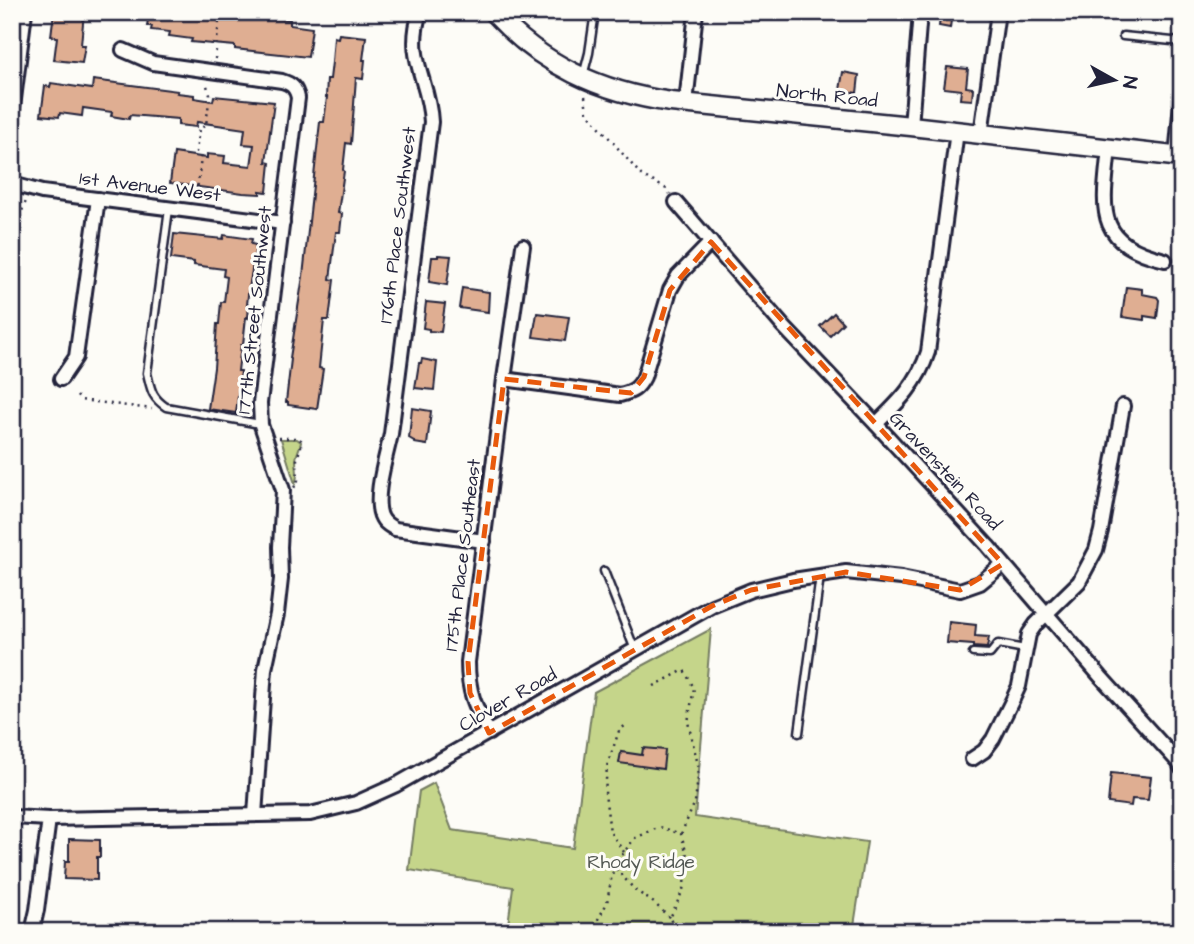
<svg xmlns="http://www.w3.org/2000/svg" width="1194" height="944" font-family="'Architects Daughter',sans-serif">
	<style>
		.green { fill: #c5d58a; stroke: #747c62; stroke-width: 2 }
		.building { fill: #dfae92; stroke: #22223b; stroke-width: 2 }
		.lines { fill: none; stroke-linecap: round; stroke-linejoin: round }
		.lane-casing { stroke: #22223b; stroke-width: 11 }
		.street-casing { stroke: #22223b; stroke-width: 18 }
		.secondary-casing { stroke: #22223b; stroke-width: 23 }
		.path { stroke: #22223b; stroke-width: 2.5; stroke-dasharray: 2 5; stroke-linecap: butt }
		.lane { stroke: #fdfcf7; stroke-width: 6 }
		.street { stroke: #fdfcf7; stroke-width: 12 }
		.secondary { stroke: #fdfcf7; stroke-width: 18 }
		.marked { fill: none; stroke: #e8590c; stroke-width: 5; stroke-dasharray: 14 9; stroke-linejoin: round }
		.labels { text-anchor: middle; dominant-baseline: central; stroke-width: 6; stroke-linejoin: round; paint-order: stroke }
		.street-label { font-size: 19px; fill: #22223b; stroke: #fdfcf7 }
		.park-label { font-size: 19px; fill: #535853; stroke: #fdfcf7 }
	</style>
	<rect width="100%" height="100%" fill="#fdfcf7"/>
	<filter id="ink" filterUnits="userSpaceOnUse"><feTurbulence type="fractalNoise" baseFrequency=".0143" numOctaves="2"/><feDisplacementMap in="SourceGraphic" scale="14" xChannelSelector="R" yChannelSelector="G"/><feConvolveMatrix kernelMatrix="1 2 1 2 8 2 1 2 1" color-interpolation-filters="sRGB"/></filter>
	<g filter="url(#ink)">
		<g class="green">
			<path d="M281 439H297L301 442C300 449 296 453 296 460 296 469 299 475 295 484Z"/>
			<polygon points="711,629 695,817 867,842 853,932 507,932 513,887 409,870 419,791 434,783 452,830 573,848 594,692"/>
		</g>
		<g class="building">
			<polygon points="54,12 84,12 81,45 85,45 82,63 54,60 57,37 51,36"/>
			<polygon points="149,12 214,12 213,15 249,20 250,17 290,20 290,25 312,28 308,57 235,49 235,46 191,42 192,39 169,36 170,32 151,30 152,26 147,26"/>
			<polygon points="941,12 952,12 950,28 939,26"/>
			<polygon points="339,34 366,37 363,60 365,60 363,79 356,78 351,144 346,143 343,170 344,171 338,213 342,214 340,232 336,232 330,279 334,280 329,320 324,320 319,368 323,369 317,409 288,405 288,402 286,402 291,359 290,358 303,276 320,122 324,122 327,97 326,97 327,79 330,79 332,62 334,37 338,38"/>
			<polygon points="947,67 968,69 966,87 973,88 972,100 960,99 961,90 944,88"/>
			<polygon points="843,72 859,75 857,93 840,90"/>
			<polygon points="93,80 178,91 177,93 194,95 194,98 213,101 214,96 274,102 266,162 270,163 267,192 260,191 260,194 243,193 170,183 174,153 207,158 207,154 225,156 224,163 251,166 254,145 243,144 245,129 197,122 196,127 178,125 178,119 130,115 129,119 111,116 112,112 83,108 82,116 60,113 59,117 41,115 45,86 50,87 51,83 92,89"/>
			<polygon points="174,234 223,239 224,235 252,239 251,244 256,245 248,295 247,305 249,305 248,318 246,317 243,345 241,345 238,371 241,371 236,413 208,409 214,368 217,324 219,324 221,302 224,302 227,277 223,276 224,269 194,265 194,262 171,259"/>
			<polygon points="438,255 451,256 447,285 429,282 432,257 438,257"/>
			<polygon points="1126,287 1142,289 1142,294 1157,297 1159,300 1157,318 1144,316 1144,320 1122,317"/>
			<polygon points="462,288 489,292 488,312 459,308"/>
			<polygon points="426,302 445,304 441,332 429,331 429,329 423,328"/>
			<polygon points="537,313 569,317 565,341 533,337"/>
			<polygon points="834,313 843,323 830,336 820,326"/>
			<polygon points="422,359 437,362 434,390 415,388 419,363 421,363"/>
			<polygon points="412,408 431,411 427,445 414,443 414,441 409,438"/>
			<polygon points="949,622 976,625 975,636 989,637 987,648 973,647 973,645 947,643"/>
			<polygon points="643,748 665,750 663,769 619,763 621,752 642,755"/>
			<polygon points="1111,773 1151,777 1148,800 1132,799 1131,806 1108,803"/>
			<polygon points="69,839 100,840 100,857 97,857 97,880 64,879 65,861 69,861"/>
		</g>
		<g class="lines">
			<g class="lane-casing">
				<g id="lane">
					<polyline points="1123,36 1182,42"/>
					<polyline points="583,76 589,53 595,12"/>
					<path d="M169 209 147 373C151 389 151 397 166 407L260 424"/>
					<polyline points="604,571 635,650"/>
					<polyline points="973,653 990,654 998,644 1025,649"/>
					<polyline points="799,733 820,576"/>
				</g>
			</g>
			<g class="street-casing">
				<g id="street">
					<path d="M420 12C405 59 429 79 431 122L391 434C387 454 372 500 382 518 385 524 390 526 395 529L484 541"/>
					<path d="M123 50 153 63 282 81C292 84 296 88 298 98L260 403 261 425 283 490 280 547 281 579 277 614 265 669 255 815"/>
					<polyline points="686,103 696,12"/>
					<polyline points="12,115 25,12"/>
					<polyline points="911,126 920,12"/>
					<polyline points="981,134 998,12"/>
					<path d="M1109 148C1103 208 1093 243 1165 260"/>
					<polyline points="1176,156 1182,92"/>
					<polyline points="12,184 42,192 283,223"/>
					<polyline points="676,202 783,326 876,424 988,546 1101,677 1179,763 1182,769"/>
					<polyline points="61,379 76,357 98,199"/>
					<path d="M504 379 620 395C632 392 638 389 644 377L670 290 678 276 711 242"/>
					<path d="M876 424C899 402 918 383 928 352L957 131"/>
					<path d="M489 733C475 706 468 693 468 662L504 379 523 246"/>
					<polyline points="972,759 984,751 993,739 1013,699 1019,686 1029,634 1036,624 1079,582 1096,550 1101,531 1123,406"/>
					<polyline points="12,817 49,819 310,814 356,803 396,785 712,606 751,590 793,580 846,572 901,578 960,590 980,583 1003,564"/>
					<polyline points="32,932 37,910 49,819"/>
				</g>
			</g>
			<g class="secondary-casing">
				<path id="secondary" d="M493 12C542 65 600 92 671 102L911 126 1182 157"/>
			</g>
			<g class="path">
				<polyline points="215,59 220,12"/>
				<polyline points="585,96 587,112 622,153 641,175 665,188 670,194"/>
				<polyline points="193,199 197,190 201,158 196,152 199,129 206,125 210,94 206,83"/>
				<polyline points="12,217 20,216 26,201"/>
				<polyline points="12,243 16,234 20,216"/>
				<polyline points="77,396 80,400 152,409"/>
				<polyline points="279,438 297,438 301,440 302,443 297,459 298,480 294,488"/>
				<polyline points="654,686 684,670 694,688 688,722 699,769 695,802 681,834"/>
				<polyline points="624,852 610,832 605,794 607,766 619,731 628,723"/>
				<polyline points="616,869 635,890 654,903 670,918"/>
				<polyline points="591,932 607,903 612,874 624,852 635,838 660,827 681,834 688,858 683,890 670,918 675,932"/>
			</g>
			<use href="#lane" class="lane"/>
			<use href="#street" class="street"/>
			<use href="#secondary" class="secondary"/>
		</g>
	</g>
	<path class="marked" d="M711 242 1003 564 960 590 846 572 751 590 712 606 489 733 470 693 468 662 504 379 631 393 644 377 670 290Z"/>
	<g class="labels">
		<g class="street-label">
			<text transform="translate(827 96) rotate(6)">North Road</text>
			<text transform="translate(150 187) rotate(7)">1st Avenue West</text>
			<text transform="translate(398 225) rotate(-83)">176th Place Southwest</text>
			<text transform="translate(255 310) rotate(-84)">177th Street Southwest</text>
			<text transform="translate(945 471) rotate(47)">Gravenstein Road</text>
			<text transform="translate(463 555) rotate(-83)">175th Place Southeast</text>
			<text transform="translate(508 700) rotate(-30)">Clover Road</text>
		</g>
		<g class="park-label">
			<text x="641" y="862">Rhody Ridge</text>
		</g>
	</g>
	<rect width="1194" height="944" fill="none" stroke="#fdfcf7" stroke-width="42"/>
	<rect x="21" y="21" width="1152" height="902" fill="none" stroke="#22223b" stroke-width="2.5" filter="url(#ink)"/>
	<g transform="translate(1114 80) rotate(98)" stroke="#fdfcf7" stroke-width="5" paint-order="stroke">
	<path d="M0-5L12 26L0 18L-12 26Z" fill="#22223b"/>
	<text y="-10" font-size="19" font-weight="bold" text-anchor="middle" fill="#22223b">N</text>
	</g>
</svg>
